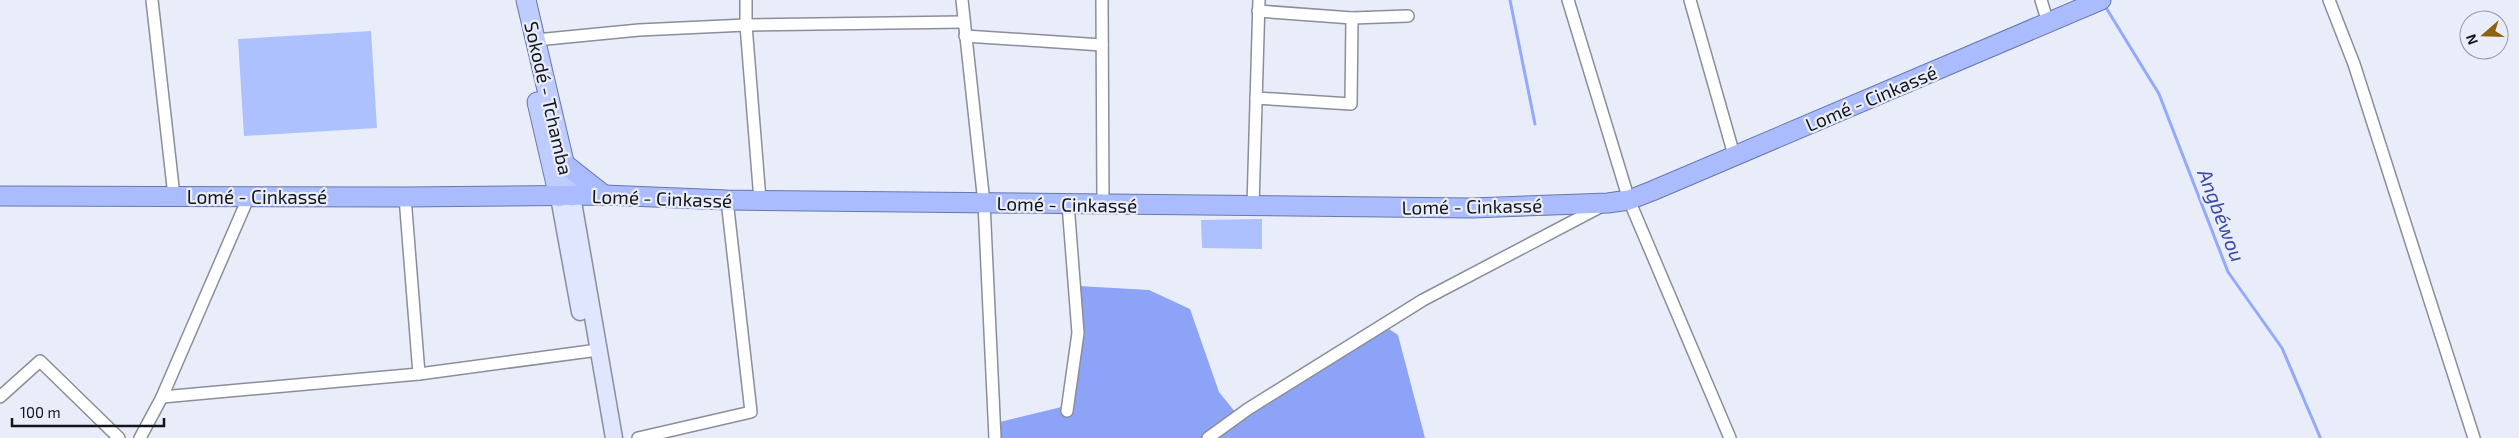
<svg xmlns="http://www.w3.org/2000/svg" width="2519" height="438" font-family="'Exo 2',sans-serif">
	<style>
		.green { fill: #adc0ff }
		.forest { fill: #8da3f8 }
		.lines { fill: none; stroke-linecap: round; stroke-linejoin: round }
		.stream { stroke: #93a9fe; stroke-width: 3 }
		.minor-casing { stroke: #8a8e99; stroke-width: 14 }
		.secondary-casing { stroke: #8a8e99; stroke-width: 19 }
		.primary-casing { stroke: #6776ae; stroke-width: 21 }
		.trunk-casing { stroke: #6776ae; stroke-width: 21 }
		.minor { stroke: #fff; stroke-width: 11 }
		.secondary { stroke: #dfe6fe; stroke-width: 16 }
		.primary { stroke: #bfcdfe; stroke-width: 19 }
		.trunk { stroke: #aabcfe; stroke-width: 19 }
		.labels { text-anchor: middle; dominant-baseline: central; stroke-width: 4.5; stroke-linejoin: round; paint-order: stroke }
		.street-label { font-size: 19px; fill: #14151a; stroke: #e9edfa }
		.water-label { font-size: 20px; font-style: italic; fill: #3949aa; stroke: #e9edfa }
	</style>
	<rect width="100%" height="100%" fill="#e9edfa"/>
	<g class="green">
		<polygon points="371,31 377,128 244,136 238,39"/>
		<polygon points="1262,219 1262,249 1202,248 1201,220"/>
	</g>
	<polygon class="forest" points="1079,286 1149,290 1190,309 1219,392 1240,418 1389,329 1398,335 1425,438 998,438 1000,422 1074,404"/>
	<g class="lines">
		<g class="stream">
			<polyline points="1510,0 1535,124"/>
			<polyline points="2105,6 2159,94 2228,272 2282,348 2320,437"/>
		</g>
		<g class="minor-casing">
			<g id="minor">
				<polyline points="152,0 174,196"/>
				<polyline points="746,0 746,25 760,200"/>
				<polyline points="962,0 984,203 995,438"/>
				<polyline points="1102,0 1103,204"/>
				<polyline points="1568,0 1629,200 1730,438"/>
				<polyline points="1690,0 1734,155"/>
				<polyline points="2041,0 2048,23"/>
				<polyline points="2329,0 2354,64 2474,438"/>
				<polyline points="1258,11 1352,18 1408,16"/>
				<polyline points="965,36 1102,45"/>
				<polyline points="536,40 639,30 746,25 963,22"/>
				<polyline points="1256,98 1351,104 1352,18"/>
				<polyline points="1253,206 1259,0"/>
				<polyline points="419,374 598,350"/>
				<polyline points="0,397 40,361 119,438"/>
				<polyline points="162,397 419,374 405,197"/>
				<polyline points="1067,411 1078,333 1068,204"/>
				<polyline points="140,438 162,397 249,196"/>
				<polyline points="638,438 751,412 727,200"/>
				<polyline points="1208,438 1248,409 1423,300 1602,206"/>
			</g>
		</g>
		<g class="secondary-casing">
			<g id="secondary">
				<polyline points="572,196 614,438"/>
				<polyline points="559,197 580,312"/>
			</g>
		</g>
		<g class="primary-casing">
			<g id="primary">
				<polyline points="526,0 572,196"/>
				<polyline points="537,102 559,197"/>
			</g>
		</g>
		<g class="trunk-casing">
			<g id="trunk">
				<polyline points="566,165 604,195"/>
				<polyline points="0,196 405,197 604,195 727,200 1472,208 1608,203 1629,200 1652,191 2101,0"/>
			</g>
		</g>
		<use href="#minor" class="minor"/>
		<use href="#secondary" class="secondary"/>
		<use href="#primary" class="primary"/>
		<use href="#trunk" class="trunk"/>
	</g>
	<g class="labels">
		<g class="street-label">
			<text transform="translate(549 98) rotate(77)">Sokodé - Tchamba</text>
			<text transform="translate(1871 98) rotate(-23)">Lomé - Cinkassé</text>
			<text x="257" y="196">Lomé - Cinkassé</text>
			<text transform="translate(662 198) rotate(2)">Lomé - Cinkassé</text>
			<text transform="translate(1067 204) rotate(1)">Lomé - Cinkassé</text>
			<text transform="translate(1472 206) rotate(-1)">Lomé - Cinkassé</text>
		</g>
		<g class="water-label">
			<text transform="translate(2222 215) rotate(69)">Angbéwou</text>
		</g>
	</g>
	<g transform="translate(2484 35) rotate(250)"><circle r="24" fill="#e9edfa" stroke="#9497a0"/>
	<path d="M0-4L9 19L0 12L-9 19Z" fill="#90610d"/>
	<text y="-8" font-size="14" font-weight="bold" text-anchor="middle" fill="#14151a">N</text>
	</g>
	<path d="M12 418v8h152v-8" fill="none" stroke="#14151a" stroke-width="2.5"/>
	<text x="20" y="418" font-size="15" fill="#14151a" stroke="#e9edfa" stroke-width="4" paint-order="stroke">100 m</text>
</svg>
